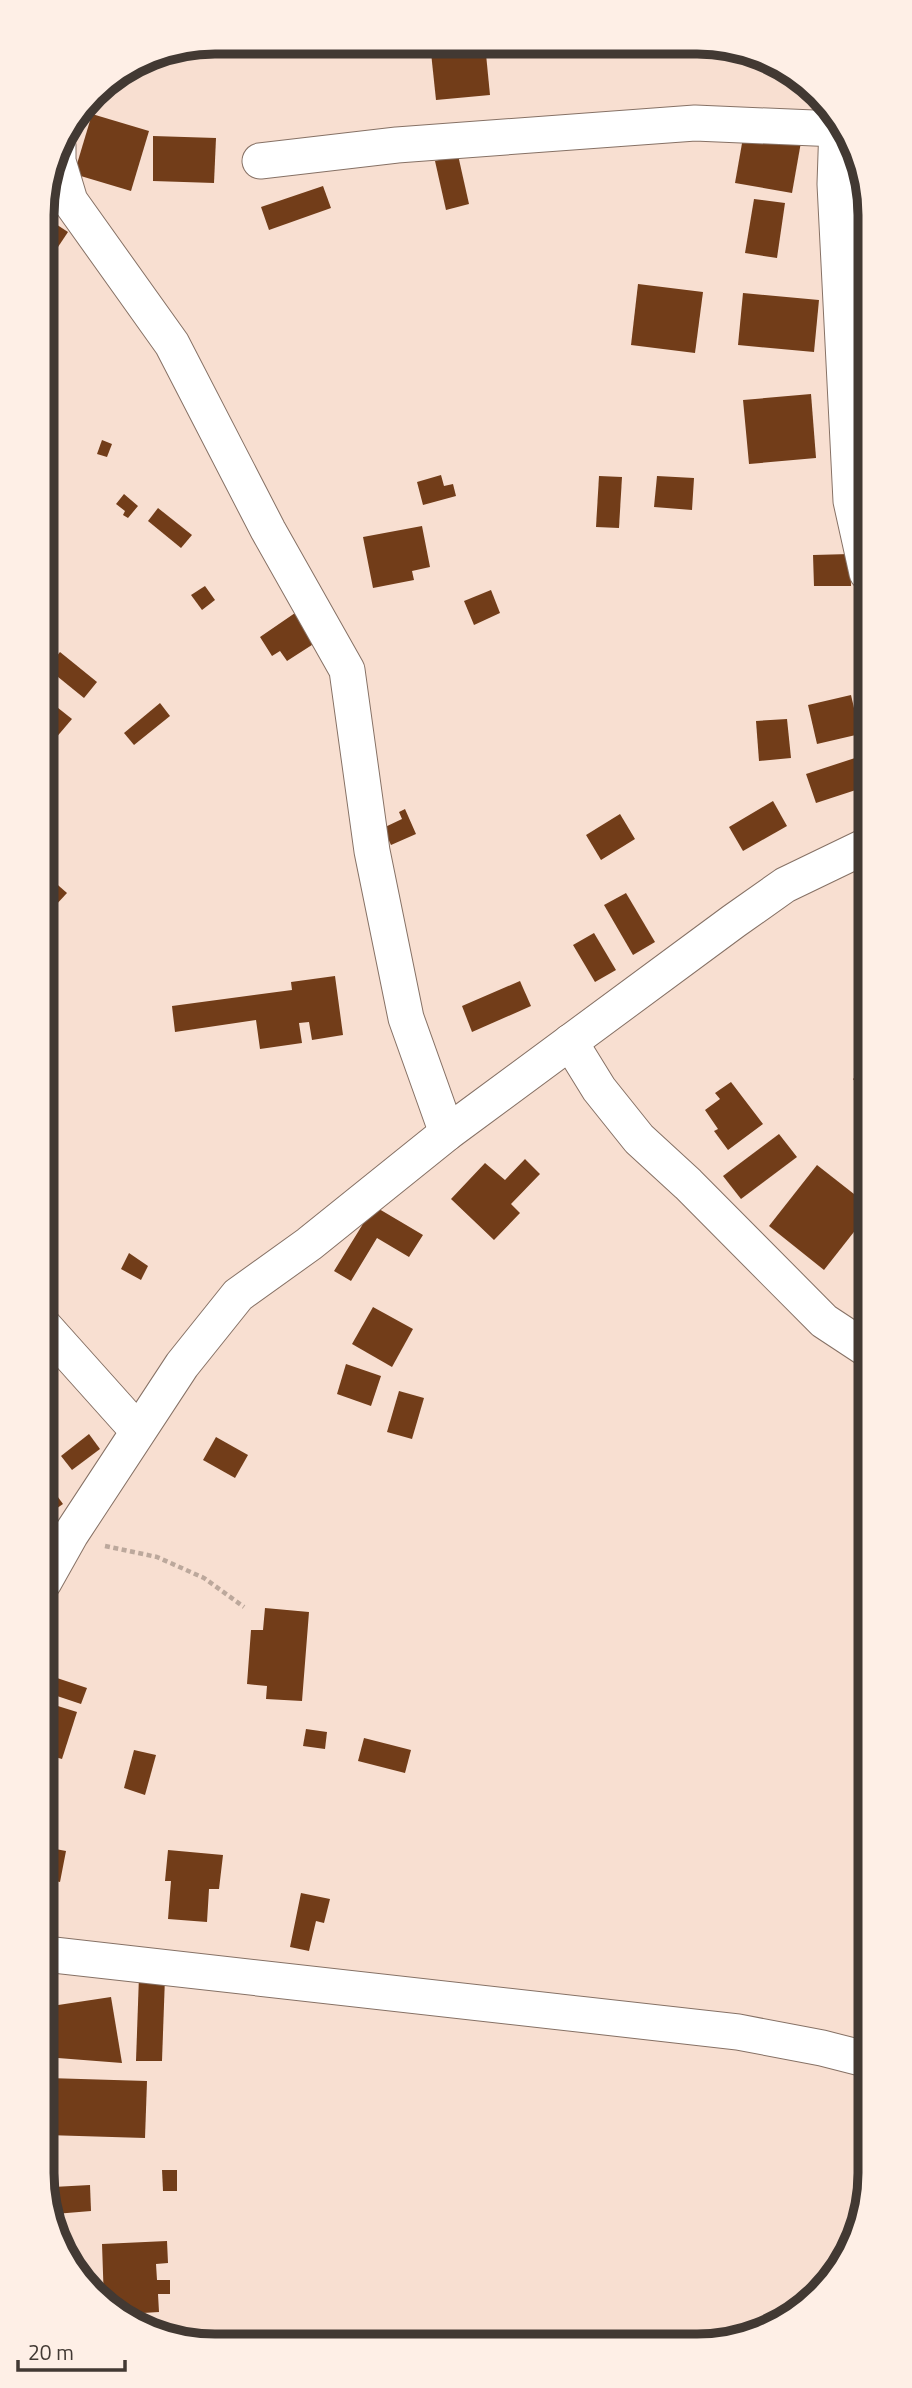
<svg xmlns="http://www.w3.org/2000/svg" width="912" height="2388" font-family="'Titillium Web',sans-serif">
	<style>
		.building { fill: #723d19 }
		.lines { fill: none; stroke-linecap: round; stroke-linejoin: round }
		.street-casing { stroke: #867165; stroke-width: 37 }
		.path { stroke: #bca89c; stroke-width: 4.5; stroke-dasharray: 5 3.5; stroke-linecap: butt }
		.street { stroke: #fff; stroke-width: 35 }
		.rim { fill: none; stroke: #423933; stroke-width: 9 }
	</style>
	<rect width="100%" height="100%" fill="#f8dfd1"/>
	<g class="building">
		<polygon points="430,43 485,44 490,95 436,100"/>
		<polygon points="92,114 149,131 131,191 74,174"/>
		<polygon points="744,132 801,142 792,193 735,183"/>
		<polygon points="153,136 216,138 214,183 153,181"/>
		<polygon points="458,155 469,204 446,210 435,161"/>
		<polygon points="858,165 867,181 867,219 855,218"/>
		<polygon points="323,186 331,208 269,230 261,207"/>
		<polygon points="754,199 785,203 777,258 745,253"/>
		<polygon points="42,215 68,232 44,268 42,266"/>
		<polygon points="638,284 703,292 695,353 631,345"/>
		<polygon points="743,293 819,300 814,352 738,345"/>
		<polygon points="811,394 816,458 749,464 743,400"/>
		<polygon points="102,440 112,444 107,457 97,454"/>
		<polygon points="441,475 444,486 453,484 456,496 423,505 417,482"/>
		<polygon points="599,476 622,477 619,528 596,527"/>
		<polygon points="657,476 694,478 692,510 654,507"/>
		<polygon points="124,494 138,506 128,518 123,515 125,511 116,504"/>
		<polygon points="158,508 192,535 181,548 148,521"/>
		<polygon points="422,526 430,567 412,571 414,580 373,588 363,537"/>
		<polygon points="850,554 851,586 814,586 813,555"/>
		<polygon points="205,586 215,600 202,610 191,595"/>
		<polygon points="491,590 500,613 474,625 464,601"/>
		<polygon points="295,613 315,643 287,661 280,651 272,656 260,637"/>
		<polygon points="60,652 97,682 84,698 47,668"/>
		<polygon points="851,695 860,734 817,744 808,705"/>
		<polygon points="43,696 72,719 43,753"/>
		<polygon points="160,703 170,716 134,745 124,733"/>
		<polygon points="787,719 791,758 759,761 756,721"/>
		<polygon points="855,758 865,787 816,803 806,774"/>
		<polygon points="773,801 787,826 743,851 729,827"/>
		<polygon points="405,809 416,834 391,845 383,828 402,819 399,812"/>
		<polygon points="620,814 635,839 601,860 586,835"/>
		<polygon points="43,872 67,893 54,907 43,897"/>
		<polygon points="626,893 655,942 633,955 604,905"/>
		<polygon points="594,933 616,970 595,982 573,945"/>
		<polygon points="335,976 343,1035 312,1040 309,1022 299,1023 302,1043 260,1049 256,1020 175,1032 172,1006 292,990 291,982"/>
		<polygon points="520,981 531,1006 472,1032 462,1006"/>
		<polygon points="868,1053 868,1091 865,1094 853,1079 862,1071 856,1064"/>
		<polygon points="731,1082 763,1124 728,1150 714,1131 718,1129 705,1110 720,1099 715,1093"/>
		<polygon points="779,1134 797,1157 741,1199 723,1176"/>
		<polygon points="525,1159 540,1174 511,1204 520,1213 494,1240 451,1199 485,1163 505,1180"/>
		<polygon points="817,1165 868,1205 868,1214 824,1270 769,1226"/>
		<polygon points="374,1206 423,1235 409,1257 377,1238 351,1281 334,1271"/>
		<polygon points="129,1253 148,1266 141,1280 121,1269"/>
		<polygon points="373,1307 413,1329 392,1367 352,1344"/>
		<polygon points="346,1364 381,1376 371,1406 337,1394"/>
		<polygon points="399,1391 424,1398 412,1439 387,1432"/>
		<polygon points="89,1434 100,1449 72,1470 61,1456"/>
		<polygon points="216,1437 248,1455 235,1478 203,1460"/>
		<polygon points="44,1478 63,1504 44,1517"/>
		<polygon points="265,1608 309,1612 302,1701 266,1699 267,1686 247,1684 251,1630 263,1630"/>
		<polygon points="51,1676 87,1688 81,1704 45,1692"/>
		<polygon points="45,1702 77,1712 62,1759 45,1754"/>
		<polygon points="306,1729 327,1732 325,1749 303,1746"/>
		<polygon points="364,1738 411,1750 405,1773 358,1761"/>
		<polygon points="134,1750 156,1755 145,1795 124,1788"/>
		<polygon points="45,1847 66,1851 60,1882 51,1880 49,1886 45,1885"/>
		<polygon points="168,1850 223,1855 219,1889 209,1889 207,1922 168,1919 171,1881 165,1881"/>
		<polygon points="301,1893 330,1899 324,1923 316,1921 309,1951 290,1947"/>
		<polygon points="139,1976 165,1977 162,2061 136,2061"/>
		<polygon points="111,1997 122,2063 45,2057 45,2007"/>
		<polygon points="48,2078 147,2081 145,2138 46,2135"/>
		<polygon points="162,2170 177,2170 177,2191 163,2191"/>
		<polygon points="90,2185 91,2211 55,2214 53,2187"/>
		<polygon points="167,2241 168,2263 156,2264 157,2280 170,2280 170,2294 158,2294 159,2312 127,2314 104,2302 102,2244"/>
	</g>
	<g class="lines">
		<g class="street-casing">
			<g id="street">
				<polyline points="837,125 835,184 851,501 867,573"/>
				<polyline points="58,145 58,161 70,201 172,344 268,530 347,670 372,851 406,1018 447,1133"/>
				<polyline points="260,161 397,145 695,123 837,129"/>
				<polyline points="570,1042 599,1089 639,1139 688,1184 824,1321 868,1350"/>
				<polyline points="44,1326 138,1431"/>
				<polyline points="44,1582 71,1534 182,1365 238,1295 309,1244 447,1133 734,921 785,885 868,845"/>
				<polyline points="45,1954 738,2032 822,2048 869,2060"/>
			</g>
		</g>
		<polyline class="path" points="105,1546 157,1557 204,1578 244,1607"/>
		<use href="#street" class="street"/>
	</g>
	<path d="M0 0H912V2388H0ZM215 54H697A161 161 0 0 1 858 215V2173A161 161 0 0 1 697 2334H215A161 161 0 0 1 54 2173V215A161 161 0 0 1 215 54Z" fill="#feefe6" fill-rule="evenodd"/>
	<path class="rim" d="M215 54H697A161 161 0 0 1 858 215V2173A161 161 0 0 1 697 2334H215A161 161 0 0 1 54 2173V215A161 161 0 0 1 215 54Z"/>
	<path d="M18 2360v10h107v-10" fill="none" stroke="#423933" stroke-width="3.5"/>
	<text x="28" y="2360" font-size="21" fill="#423933" stroke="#feefe6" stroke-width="5" paint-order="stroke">20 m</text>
</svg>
